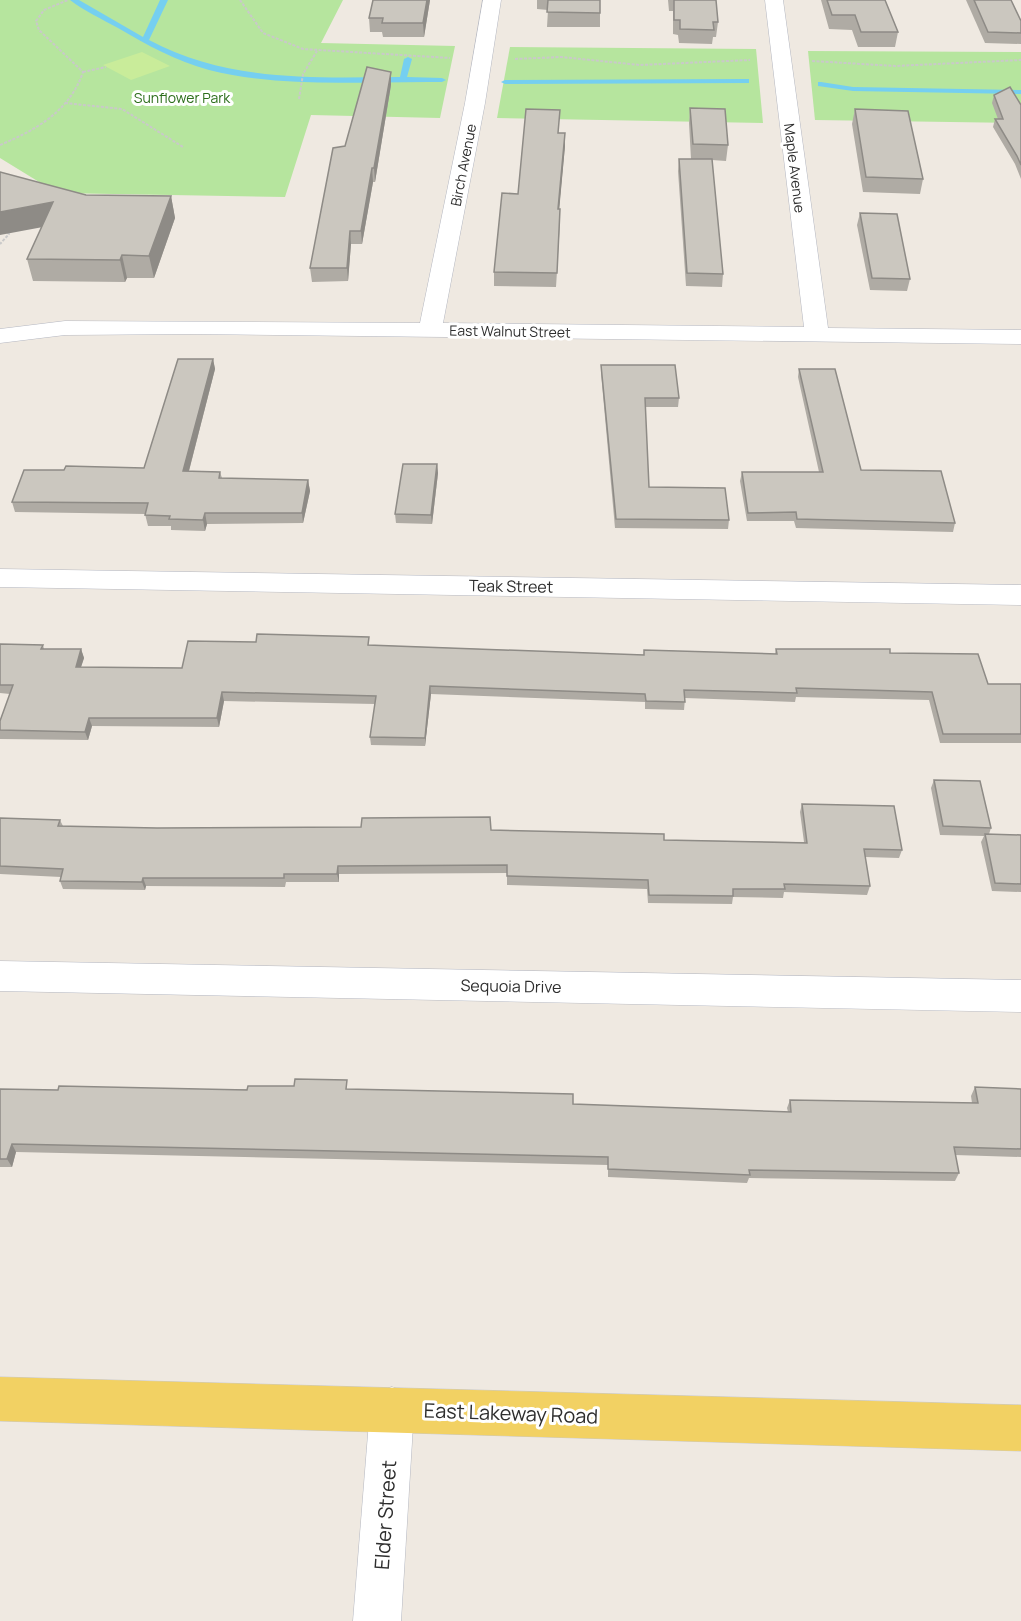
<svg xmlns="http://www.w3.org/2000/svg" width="1021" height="1621" font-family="Manrope,sans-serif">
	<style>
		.green { fill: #b6e59e }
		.pitch { fill: #c9ec9a }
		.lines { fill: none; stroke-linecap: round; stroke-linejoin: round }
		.stream { fill: #75cff0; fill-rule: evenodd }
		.minor-casing { stroke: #b4b7c1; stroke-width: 1 }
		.major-casing { stroke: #c9c9c9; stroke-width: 1 }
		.path { stroke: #c9c9c9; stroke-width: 2; stroke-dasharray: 3 1.5; stroke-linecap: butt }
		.minor { fill: #fff; fill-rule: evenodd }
		.major { fill: #f2d163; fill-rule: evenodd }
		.wall { fill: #afaba4 }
		.shaded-wall { fill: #8e8b86 }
		.building { fill: #cbc7bf; stroke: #8e8b86; stroke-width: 1.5 }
		.labels { text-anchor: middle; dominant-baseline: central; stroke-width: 6; stroke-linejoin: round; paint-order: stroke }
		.far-park-label { font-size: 14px; fill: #2c6e1b; stroke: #fff }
		.far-street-label { font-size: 14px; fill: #2e2e2e; stroke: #fff }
		.street-label { font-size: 16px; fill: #2e2e2e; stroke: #fff }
		.near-street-label { font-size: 20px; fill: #2e2e2e; stroke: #fff }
	</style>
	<rect width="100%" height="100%" fill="#efe9e1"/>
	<g class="green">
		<polygon points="0,0 343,0 321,43 455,46 440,118 311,115 285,197 57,193 0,158"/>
		<polygon points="510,47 756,49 763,123 497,118"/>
		<polygon points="808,51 1021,52 1021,123 815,120"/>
	</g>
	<polygon class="pitch" points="142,52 170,66 131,80 103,65"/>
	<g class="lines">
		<g class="stream">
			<path d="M70 0H79L143 37 160 0H168L149 40C228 82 313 78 400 77L404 59 408 57 412 59 407 77 442 78 446 80 442 82C365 81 284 89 209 70 176 61 147 45 118 28 102 19 84 11 70 0Z"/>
			<polygon points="746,79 749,79 749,83 505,84 501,82 505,80"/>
			<polygon points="821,82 853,87 1021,90 1021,94 853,91 818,86 818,82"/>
		</g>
		<g class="minor-casing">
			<g id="minor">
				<polygon points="483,0 501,0 485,103 443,323 804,327 765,0 783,0 828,328 1021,330 1021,344 194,334 65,335 0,343 0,329 65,321 420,323 465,103"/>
				<polygon points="0,569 1021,585 1021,605 0,587"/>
				<polygon points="0,961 1021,980 1021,1012 0,991"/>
				<polygon points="392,1387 408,1393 414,1409 401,1621 353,1621 370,1409 376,1393"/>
			</g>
		</g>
		<g class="major-casing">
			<polygon id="major" points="0,1377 1021,1405 1021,1451 0,1421"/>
		</g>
		<g class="path">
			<polyline points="240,0 263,33 303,49 450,58"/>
			<polyline points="515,59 561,57 640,65 750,60"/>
			<polyline points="812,61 895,66 1021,60"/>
			<polyline points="83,72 106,67"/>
			<polyline points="299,99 303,74 317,51"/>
			<polyline points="65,103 122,109 183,147"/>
			<path d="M0 145C36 130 70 111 83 72L39 30 36 21 44 10 68 0"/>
			<polyline points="0,227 9,234 0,244"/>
		</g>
		<use href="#minor" class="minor"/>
		<use href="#major" class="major"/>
	</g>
	<g class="wall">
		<polygon points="373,0 430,0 424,37 383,37 382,32 370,32 369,18"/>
		<polygon points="537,0 600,0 600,27 547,27 548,10 537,9"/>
		<polygon points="668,0 716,0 718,22 716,37 713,37 712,44 679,43 678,35 673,34 673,11 669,11"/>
		<polygon points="821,0 885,0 898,32 895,47 858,47 852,30 829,29"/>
		<polygon points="966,0 1011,0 1021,21 1021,44 985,43"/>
		<polygon points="391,85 375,182 373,182 362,244 351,244 348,281 312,282 310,268 345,146"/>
		<polygon points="994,95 1021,105 1021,179 1015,164 993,127 995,119 998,119 992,103"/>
		<polygon points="690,108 728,145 726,161 712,160 723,274 722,287 686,286 678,171 679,159 691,159 689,123"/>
		<polygon points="855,109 923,179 920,194 863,192 852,124"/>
		<polygon points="559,133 565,146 559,209 560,223 556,287 494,286 494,272 518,194"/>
		<polygon points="86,195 171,196 175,218 154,278 127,278 125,282 33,281 27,259 42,228"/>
		<polygon points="860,213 910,279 907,291 870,290 857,225"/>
		<polygon points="213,359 215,369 189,471 220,472 222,478 308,480 310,491 303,523 207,524 205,531 171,530 171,526 148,526 145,514 15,512 12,502 64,470 144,468"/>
		<polygon points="601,365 679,398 678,407 645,407 649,487 729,520 728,529 615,528 601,373"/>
		<polygon points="799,369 861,470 955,523 953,532 796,528 794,521 747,521 740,481 742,472 819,472 798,377"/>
		<polygon points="437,464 438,473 432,524 396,523 395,514"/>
		<polygon points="0,644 43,645 44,649 81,649 84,658 81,667 182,668 370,645 644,655 644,650 775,654 776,649 890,653 988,684 1021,684 1021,743 940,743 929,700 796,697 795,702 685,698 684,710 645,709 645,702 431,694 425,746 371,745 370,737 375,704 224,701 219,727 92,726 88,740 0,739 0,721 10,694 0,693"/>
		<polygon points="934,780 991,828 989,834 1021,835 1021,892 992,891 981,842 984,836 940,835 931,788"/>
		<polygon points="802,804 902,850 899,858 865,857 870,886 867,895 784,892 783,898 733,897 732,904 648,903 647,889 507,885 507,873 339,874 339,882 286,882 285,887 146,886 145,890 63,889 60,881 61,877 0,874 0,818 60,820 63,826 157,828 491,830 664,840 804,842 800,812"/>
		<polygon points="975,1087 1021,1089 1021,1157 955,1155 959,1173 955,1181 749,1178 747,1183 608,1177 608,1165 16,1152 12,1167 0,1167 0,1089 58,1090 348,1089 573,1104 788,1112 787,1108 790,1100 972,1103 971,1096"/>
	</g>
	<g class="shaded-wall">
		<polygon points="427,0 430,0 424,37 423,23"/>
		<polygon points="391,72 391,85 375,182 374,168"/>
		<polygon points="565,133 565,146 558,223 558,209"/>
		<polygon points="372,168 373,182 362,244 361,231"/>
		<polygon points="171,196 175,218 154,278 149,256"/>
		<polygon points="53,202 59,224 0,235 0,212"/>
		<polygon points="350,231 351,244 348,281 347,268"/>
		<polygon points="122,255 127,278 125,282 120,260"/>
		<polygon points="213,359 215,369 186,482 183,471"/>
		<polygon points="437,464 438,473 432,524 431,515"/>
		<polygon points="308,480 310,491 303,523 302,513"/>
		<polygon points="205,513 207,524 205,531 203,520"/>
		<polygon points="81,649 84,658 78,676 76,667"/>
		<polygon points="430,686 431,694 425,746 425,738"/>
		<polygon points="222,692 224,701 219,727 217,718"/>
		<polygon points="89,718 92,726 88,740 85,732"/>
		<polygon points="338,866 339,874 339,882 337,874"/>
		<polygon points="143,878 146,886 145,890 142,882"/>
		<polygon points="12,1144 16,1152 12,1167 7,1159"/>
	</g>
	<g class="building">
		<polygon points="373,0 427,0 423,23 382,23 383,18 369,18"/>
		<polygon points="548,0 600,0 600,13 547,12"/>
		<polygon points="674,0 716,0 718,22 713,22 714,30 680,29 680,20 674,20"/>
		<polygon points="827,0 885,0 898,32 861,32 855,15 832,15"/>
		<polygon points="974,0 1011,0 1021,21 1021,33 988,32"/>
		<polygon points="367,67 391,72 374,168 372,168 361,231 350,231 347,268 310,268 333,148 345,146"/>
		<polygon points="1010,87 1021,105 1021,165 1017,156 995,119 1003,119 994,95"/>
		<polygon points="690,108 725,109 728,145 693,144"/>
		<polygon points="526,109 560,110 558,133 565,133 558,209 560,209 557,273 494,272 502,193 518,194"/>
		<polygon points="855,109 908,111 923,179 866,177"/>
		<polygon points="679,159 712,159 723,274 687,273"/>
		<polygon points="0,172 86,195 171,196 149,256 122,255 120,260 27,259 53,202 0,212"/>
		<polygon points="860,213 897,214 910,279 872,278"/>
		<polygon points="178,359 213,359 183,471 220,472 219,478 308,480 302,513 205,513 203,520 169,519 170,516 145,515 148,503 12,502 24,470 64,470 66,466 144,468"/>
		<polygon points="601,365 675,365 679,398 645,398 649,487 725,488 729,520 616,519"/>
		<polygon points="799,369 835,369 861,470 941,471 955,523 797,519 796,512 748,513 742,472 823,472"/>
		<polygon points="403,464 437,464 431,515 395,514"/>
		<polygon points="257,634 369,637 368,645 644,655 644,650 777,654 776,649 890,649 890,653 978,654 988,684 1021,684 1021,734 943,734 932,692 796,688 797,693 684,690 685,702 646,701 645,694 430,686 425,738 370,737 376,696 222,692 217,718 89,718 85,732 0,730 0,721 13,685 0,685 0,644 43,645 41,649 81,649 76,667 182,668 188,641 256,642"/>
		<polygon points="934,780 980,781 991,828 943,826"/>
		<polygon points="802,804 894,806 902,850 864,849 870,886 784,884 785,889 733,889 733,896 649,895 648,880 507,876 507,865 338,866 337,874 284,874 284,878 143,878 142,882 60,881 63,869 0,866 0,818 60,820 58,826 157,828 361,827 362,818 490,817 491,830 664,834 664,840 807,843"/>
		<polygon points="985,834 1021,835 1021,884 995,883"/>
		<polygon points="295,1079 347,1080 346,1089 573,1094 573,1104 791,1112 790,1100 978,1103 975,1087 1021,1089 1021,1149 954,1147 959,1173 749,1170 750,1175 608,1169 608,1157 12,1144 7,1159 0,1159 0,1089 58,1090 59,1086 247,1090 248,1086 294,1086"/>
	</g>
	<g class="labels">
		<g class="far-park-label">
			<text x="182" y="97">Sunflower Park</text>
		</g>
		<g class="far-street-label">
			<text transform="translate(463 165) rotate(-79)">Birch Avenue</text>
			<text transform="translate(795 168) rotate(83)">Maple Avenue</text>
			<text transform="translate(510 331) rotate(1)">East Walnut Street</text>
		</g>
		<g class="street-label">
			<text transform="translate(511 586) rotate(1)">Teak Street</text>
			<text transform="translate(511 986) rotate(1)">Sequoia Drive</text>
		</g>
		<g class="near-street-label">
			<text transform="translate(511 1413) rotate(2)">East Lakeway Road</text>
			<text transform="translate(385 1515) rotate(-86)">Elder Street</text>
		</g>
	</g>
</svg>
